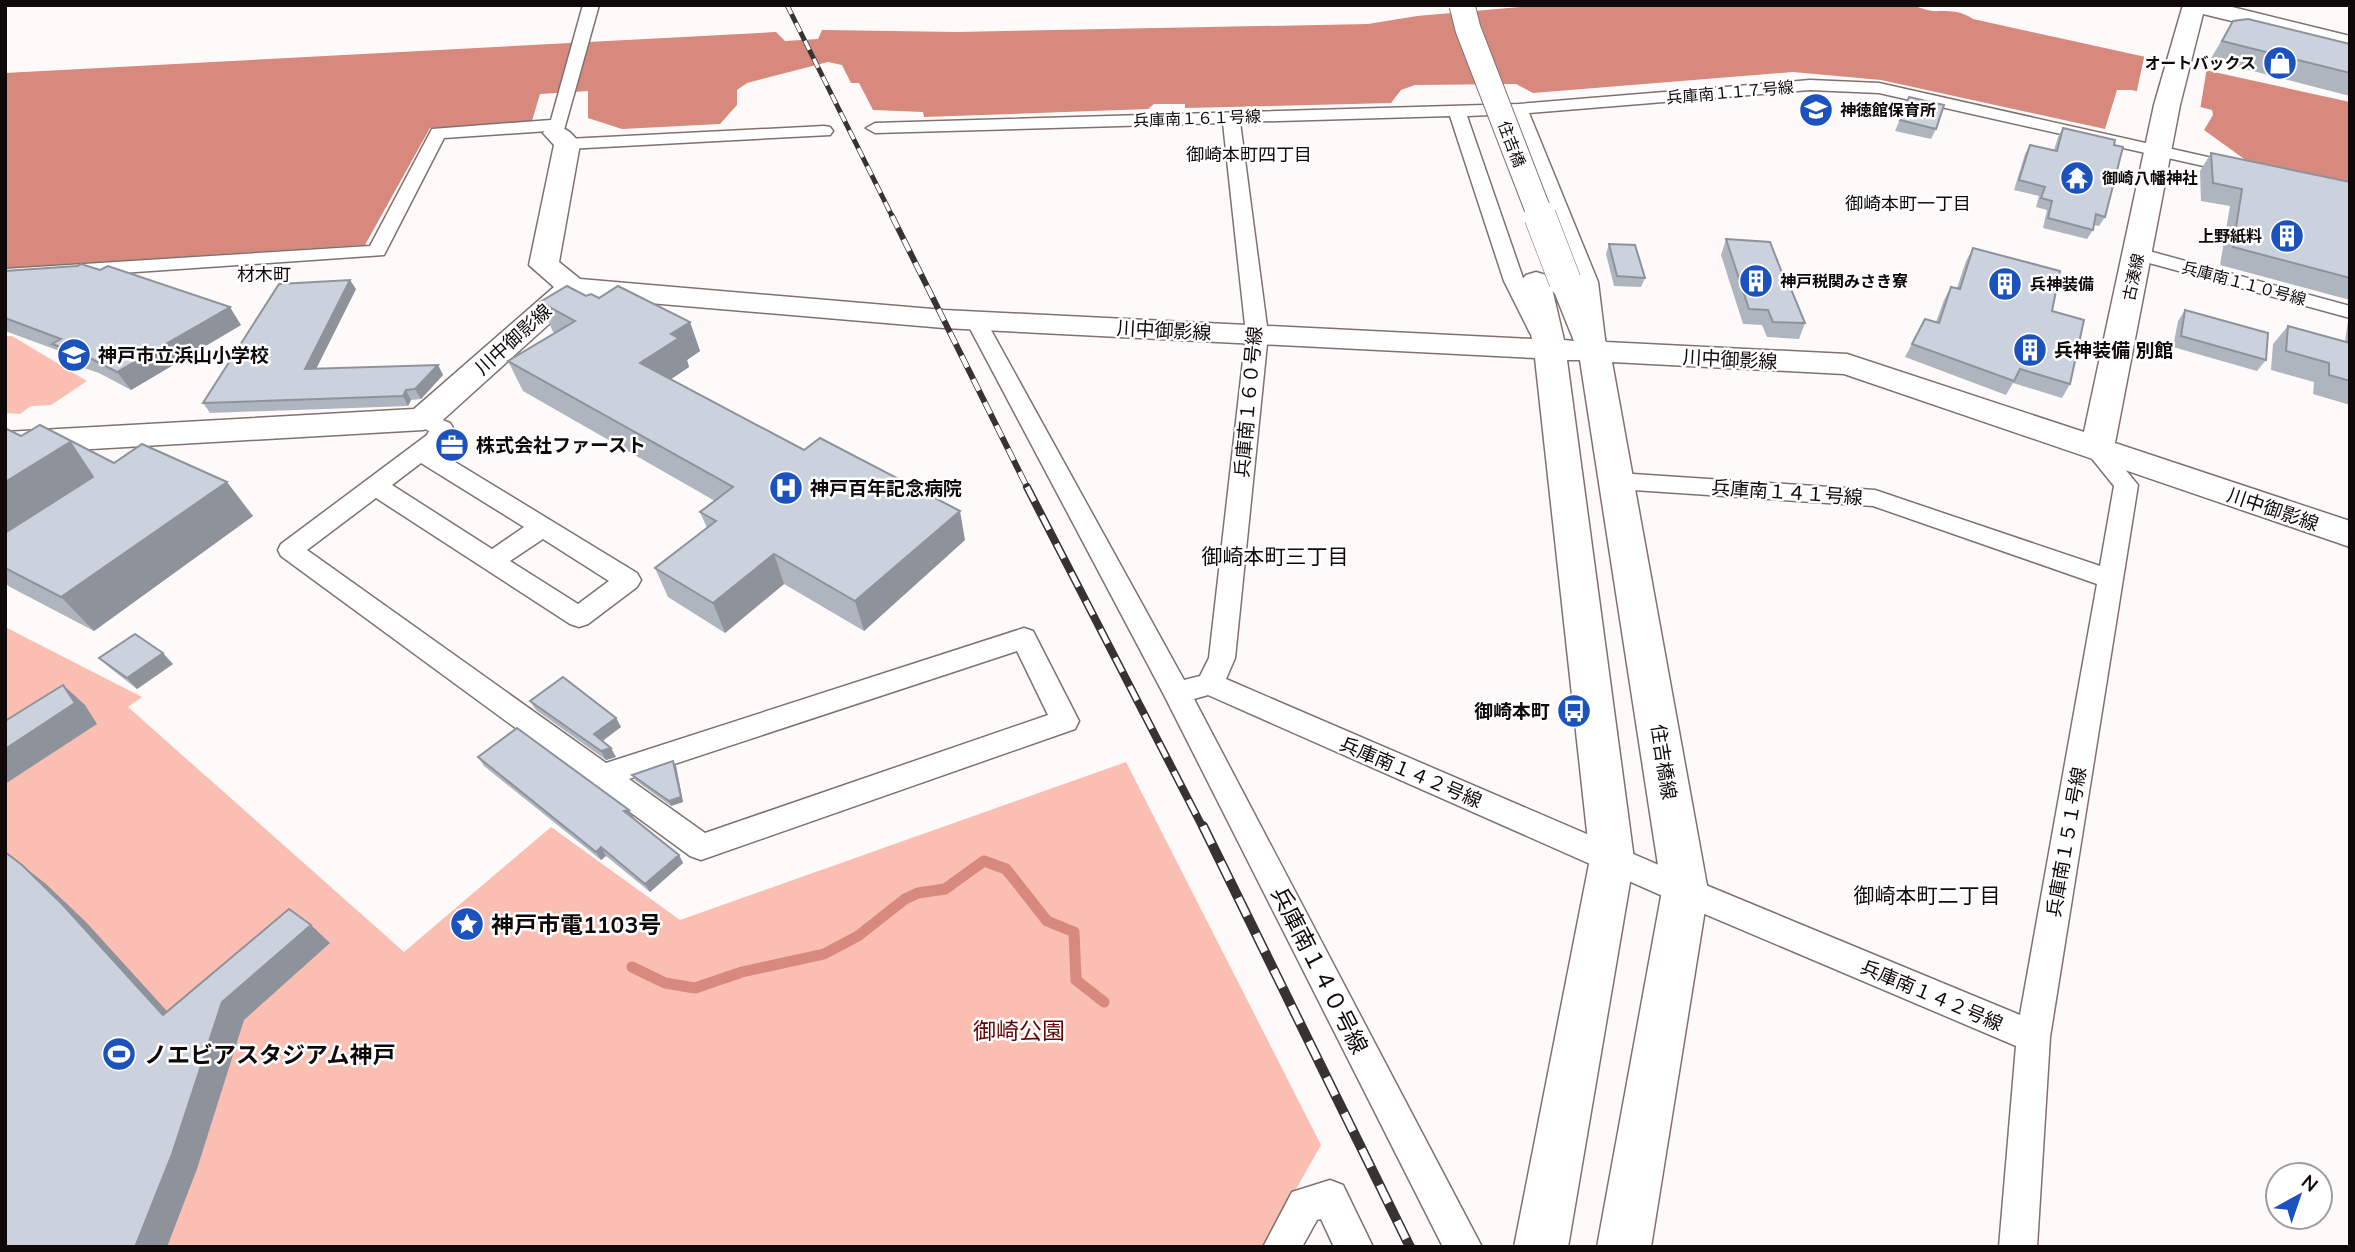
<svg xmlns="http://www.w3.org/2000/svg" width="2355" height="1252" font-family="Mulish,'Noto Sans JP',sans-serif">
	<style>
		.green { fill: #fabeb3 }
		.water { fill: #d6897c }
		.pier { fill: #fdfaf9 }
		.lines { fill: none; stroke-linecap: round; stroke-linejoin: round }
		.stream { stroke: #d6897c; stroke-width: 11 }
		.street-casing { stroke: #80716e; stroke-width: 3 }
		.secondary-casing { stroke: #80716e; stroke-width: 3 }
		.street { fill: #fff; fill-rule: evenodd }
		.secondary { fill: #fff; fill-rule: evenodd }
		.rail-far3-casing { stroke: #383332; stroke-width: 5 }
		.rail-far2-casing { stroke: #383332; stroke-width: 6 }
		.rail-far1-casing { stroke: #383332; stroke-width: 8 }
		.rail-casing { stroke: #383332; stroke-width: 10 }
		.rail-far3 { stroke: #fff; stroke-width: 3.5; stroke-dasharray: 10; stroke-linecap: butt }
		.rail-far2 { stroke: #fff; stroke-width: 4.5; stroke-dasharray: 13; stroke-linecap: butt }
		.rail-far1 { stroke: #fff; stroke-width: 5; stroke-dasharray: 16; stroke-linecap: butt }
		.rail { stroke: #fff; stroke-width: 7; stroke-dasharray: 20; stroke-linecap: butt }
		.secondary-bridge-far1-casing { stroke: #80716e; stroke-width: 27; stroke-linecap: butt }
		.secondary-bridge-casing { stroke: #80716e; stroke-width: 33; stroke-linecap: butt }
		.secondary-bridge-far1 { stroke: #fff; stroke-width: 25 }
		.secondary-bridge { stroke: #fff; stroke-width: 32 }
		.wall { fill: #afb5bf }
		.shaded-wall { fill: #8e939b }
		.building { fill: #cbd2de; stroke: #8e939b; stroke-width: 2 }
		.labels { text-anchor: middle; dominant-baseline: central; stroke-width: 5; stroke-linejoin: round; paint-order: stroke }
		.far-poi-label { font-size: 16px; font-weight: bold; fill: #0f0a09; stroke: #fff; text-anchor: start }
		.far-street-label { font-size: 16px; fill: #0f0a09; stroke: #fff }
		.far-neighbourhood-label { font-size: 18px; fill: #0f0a09; stroke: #fff }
		.street-label { font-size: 19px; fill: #0f0a09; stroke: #fff }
		.poi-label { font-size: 19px; font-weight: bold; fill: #0f0a09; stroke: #fff; text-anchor: start }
		.neighbourhood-label { font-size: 21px; fill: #0f0a09; stroke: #fff }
		.near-poi-label { font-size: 23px; font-weight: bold; fill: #0f0a09; stroke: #fff; text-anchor: start }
		.near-street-label { font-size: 23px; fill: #0f0a09; stroke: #fff }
		.near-park-label { font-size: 23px; fill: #650502; stroke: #fff }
	</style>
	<rect width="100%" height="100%" fill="#fdfaf9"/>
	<g class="green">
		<polygon points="5,336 12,336 87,381 51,405 31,406 20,414 5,413"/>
		<polygon points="5,627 142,697 128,707 404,952 551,827 680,920 1126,762 1321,1145 1263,1247 5,1247"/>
	</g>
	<path class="water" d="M1543 5H1910C1919 7 1930 12 1939 11 1953 11 1961 11 1973 19L2350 102V183L2247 161 2204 130 2213 115 2212 110 2132 90H2117L2105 129 1881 80 1793 72 1533 93 1516 84 1415 85 1401 90 1391 103 1185 108V104H1154L1148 109 924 117 923 112 873 110 859 83H851L842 65 828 62 747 83 737 90V105L720 124 622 129 588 118V91L540 94 532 121 430 128 365 245 5 268V73L776 32 785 41 818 39 822 30 957 32 1368 24 1417 16Z"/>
	<polygon class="pier" points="2145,53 2207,67 2200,110 2136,95"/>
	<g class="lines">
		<polyline class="stream" points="632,967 665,983 695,988 742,972 824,954 858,936 905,899 918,893 945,889 984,861 1006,869 1047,921 1074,932 1076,980 1104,1002"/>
		<g class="street-casing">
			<g id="street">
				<polygon points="583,5 599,5 562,137 550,137 548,131 444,138 384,255 5,281 5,269 370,246 432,129 551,120"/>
				<polygon points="1810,80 1879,83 2239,164 2248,169 2239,174 1879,93 1810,90 1529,113 1598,282 1605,339 1601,344 1587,344 1583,339 1578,282 1513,114 1467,116 1524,281 1552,333 1548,338 1534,338 1530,333 1504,281 1450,116 1240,122 1268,334 1235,658 1226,679 1696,881 2020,1015 2097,584 1873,506 1618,489 1610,487 1606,481 1610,475 1618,473 1875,490 2100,566 2114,486 2085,450 2089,445 2097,442 2105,445 2138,485 2050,1037 2037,1247 1999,1247 2016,1046 1674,901 1208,695 1194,699 1482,1247 1443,1247 1164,695 966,321 969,317 983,317 986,321 1184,680 1200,676 1209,658 1246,334 1223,123 875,133 866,128 875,123 1519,104"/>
				<polygon points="824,126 830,127 833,131 830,135 567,149 558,144 567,139"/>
				<polygon points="2138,248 2350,306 2350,318 2131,258 2128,254 2131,250"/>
				<path d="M423 412 450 423 453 428 444 445 437 451 637 573 641 580 637 587 588 624 579 627 570 624 376 498 307 550 606 763 1024 628 1033 631 1079 721 1075 729 701 860 690 856 281 556 278 550 281 544 427 435 429 431 415 424 412 419 415 414ZM421 463 524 527 492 549 392 485ZM543 539 609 581 578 604 510 561ZM1017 651 1048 715 705 833 629 779Z"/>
				<polygon points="1330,1180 1343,1185 1373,1247 1334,1247 1321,1219 1317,1220 1302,1247 1263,1247 1292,1192"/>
			</g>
		</g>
		<g class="secondary-casing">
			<path id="secondary" d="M2183 5H2224L2350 36V50L2203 14 2180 105 2115 443 2350 521V547L1844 374 1612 362 1708 891 1651 1247H1597L1662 891 1580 360H1567L1634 859 1568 1247H1514L1590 859 1535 358 944 328 579 297 435 427 423 430 5 454V432L414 409 554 287 529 265 554 145 543 133 547 128C563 124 571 131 580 144L559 262 580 279 944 310 1532 339 1521 281 1526 275 1536 272 1546 275 1550 281 1555 275 1565 272 1575 275 1580 281 1606 342 1847 354 2084 432 2154 105ZM1551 284 1574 341 1564 340Z"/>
		</g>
		<use href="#street" class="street"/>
		<use href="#secondary" class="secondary"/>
		<g class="rail-far3-casing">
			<polyline id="rail-far3" points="787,5 893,218"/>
		</g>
		<g class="rail-far2-casing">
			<polyline id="rail-far2" points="892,216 1028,489"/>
		</g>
		<g class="rail-far1-casing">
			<polyline id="rail-far1" points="1027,487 1203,828"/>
		</g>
		<g class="rail-casing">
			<polyline id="rail" points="1203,826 1410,1247"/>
		</g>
		<use href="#rail-far3" class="rail-far3"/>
		<use href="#rail-far2" class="rail-far2"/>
		<use href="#rail-far1" class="rail-far1"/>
		<use href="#rail" class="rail"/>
		<g class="secondary-bridge-far1-casing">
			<polyline id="secondary-bridge-far1" points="1462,5 1468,29 1541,218"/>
		</g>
		<g class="secondary-bridge-casing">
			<polyline id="secondary-bridge" points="1540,216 1565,281"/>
		</g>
		<use href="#secondary-bridge-far1" class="secondary-bridge-far1"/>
		<use href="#secondary-bridge" class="secondary-bridge"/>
	</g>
	<g class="wall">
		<polygon points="2233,21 2350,44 2350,96 2210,60"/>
		<polygon points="1909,97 1936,129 1931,139 1895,131"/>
		<polygon points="2063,128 2105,217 2099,226 2094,225 2093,230 2087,239 2043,228 2047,210 2036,207 2039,196 2014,190 2025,154 2030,145 2054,150 2058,137"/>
		<polygon points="2211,153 2350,182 2350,300 2220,265 2230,206 2201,201 2200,171"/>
		<polygon points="1726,239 1788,288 1805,323 1799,339 1767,337 1762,325 1743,324 1721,255"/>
		<polygon points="1609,244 1645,278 1641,287 1614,286 1606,254"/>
		<polygon points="1973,248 2052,311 2070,384 2062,398 2013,383 2006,395 1905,357 1925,319 1936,322 1944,300 1951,287 1957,288 1966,261"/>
		<polygon points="100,270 241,325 131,390 99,373 66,362 57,350 5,331 5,271"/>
		<polygon points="356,289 316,369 438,365 443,375 421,399 411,400 408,406 210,413 203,403"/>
		<polygon points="586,296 599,298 690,322 700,351 687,360 689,367 671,379 965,540 864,631 784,584 725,633 668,597 655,568 707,528 700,512 715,501 523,391 508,361 555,333 553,332 540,302"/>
		<polygon points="2185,310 2266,360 2257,371 2173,347 2178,321"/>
		<polygon points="2350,318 2350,405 2313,394 2314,382 2271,370 2273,344 2288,326 2345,342 2348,320"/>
		<polygon points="5,428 21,436 114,463 253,516 94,631 10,587 5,583"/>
		<polygon points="99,658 173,664 137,689 110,668"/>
		<polygon points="530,701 616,718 621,727 603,741 616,757 606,760 536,710"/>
		<polygon points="478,757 634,818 679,855 683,863 650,892 606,856 601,860 484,766"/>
		<polygon points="673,761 676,766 683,802 671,806 635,780 632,775"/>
	</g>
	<g class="shaded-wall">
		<polygon points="350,280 356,289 311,379 305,369"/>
		<polygon points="230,307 241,325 131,390 117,372"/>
		<polygon points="690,322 700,351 687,360 689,367 652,392 640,363 671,334"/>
		<polygon points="438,365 443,375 421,399 415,389"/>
		<polygon points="406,390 411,400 408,406 403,396"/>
		<polygon points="70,442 100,477 5,537 5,482"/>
		<polygon points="227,482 253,516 94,631 61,597"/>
		<polygon points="960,511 965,540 864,631 855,601"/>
		<polygon points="774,554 784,584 725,633 713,603"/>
		<polygon points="163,653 173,664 137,689 127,678"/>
		<polygon points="63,685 85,705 97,724 5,784 5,749"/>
		<polygon points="616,718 621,727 599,743 594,734"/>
		<polygon points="611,748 616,757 606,760 601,751"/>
		<polygon points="673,761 676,766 683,802 671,806 669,801"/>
		<polygon points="629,810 634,818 629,819 624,811"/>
		<polygon points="601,847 606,856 601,860 596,852"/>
		<polygon points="5,852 46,884 86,922 186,1032 163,1015"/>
		<polygon points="679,855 683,863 650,892 645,884"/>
		<polygon points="311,925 330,943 244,1020 197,1169 167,1247 135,1247 222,1002"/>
	</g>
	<g class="building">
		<polygon points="2248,19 2350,44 2350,73 2222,41 2233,21"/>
		<polygon points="1909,97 1944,105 1936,129 1900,120"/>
		<polygon points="2063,128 2115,140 2114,145 2123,147 2105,217 2096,214 2093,230 2048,218 2052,201 2041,198 2045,187 2019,180 2030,145 2057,151"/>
		<polygon points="2211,153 2350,182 2350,278 2233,247 2242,189 2213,183"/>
		<polygon points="1726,239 1770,242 1788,288 1791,289 1805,323 1773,322 1768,310 1749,309"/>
		<polygon points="1609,244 1635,245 1645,278 1617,276"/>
		<polygon points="1973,248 2060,271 2052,311 2084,320 2070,384 2020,369 2014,381 1912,344 1925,319 1939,323 1951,287 1960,289"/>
		<polygon points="81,264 100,270 108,266 230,307 117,372 86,356 52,344 61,339 5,318 5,271 77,266"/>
		<polygon points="350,280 305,369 438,365 415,389 406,390 403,396 203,403 279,284"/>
		<polygon points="567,286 586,296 591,294 599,298 618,286 690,322 671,334 679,338 640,363 804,450 820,438 960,511 855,601 774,554 713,603 655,568 716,521 700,512 733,487 508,361 575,321 540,302"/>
		<polygon points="2185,310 2268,333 2266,360 2181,336"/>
		<polygon points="2288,326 2350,343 2350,381 2329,375 2329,363 2286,351"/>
		<polygon points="40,425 114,463 142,444 227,482 61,597 5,568 5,533 93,477 70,442 5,482 5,428 21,436"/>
		<polygon points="135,634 163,653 127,678 99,658"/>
		<polygon points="563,677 616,718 594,734 611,748 601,751 530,701"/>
		<polygon points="63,685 75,703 5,749 5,721"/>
		<polygon points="517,728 629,810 624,811 679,855 645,884 601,847 596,852 478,757"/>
		<polygon points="673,761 681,797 669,801 632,775"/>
		<polygon points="5,852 22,865 62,904 163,1015 289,909 311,925 222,1002 172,1154 135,1247 5,1247"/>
	</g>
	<defs>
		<g id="shop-disc" transform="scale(1.75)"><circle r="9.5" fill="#1c52be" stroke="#fff"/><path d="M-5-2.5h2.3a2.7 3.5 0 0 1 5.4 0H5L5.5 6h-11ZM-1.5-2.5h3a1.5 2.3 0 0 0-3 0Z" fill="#fff"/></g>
		<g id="school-disc" transform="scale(1.75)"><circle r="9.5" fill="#1c52be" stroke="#fff"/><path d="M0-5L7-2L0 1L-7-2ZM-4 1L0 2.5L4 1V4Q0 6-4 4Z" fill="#fff"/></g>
		<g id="temple-disc" transform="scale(1.75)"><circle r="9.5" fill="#1c52be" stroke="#fff"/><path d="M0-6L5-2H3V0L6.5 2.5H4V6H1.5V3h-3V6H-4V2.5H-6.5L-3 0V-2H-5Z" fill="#fff"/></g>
		<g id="building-disc" transform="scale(1.75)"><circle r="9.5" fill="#1c52be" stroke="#fff"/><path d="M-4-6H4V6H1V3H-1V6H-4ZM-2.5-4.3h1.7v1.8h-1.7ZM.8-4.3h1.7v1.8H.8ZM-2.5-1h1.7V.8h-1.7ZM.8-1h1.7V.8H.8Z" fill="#fff"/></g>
		<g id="office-disc" transform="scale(1.75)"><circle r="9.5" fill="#1c52be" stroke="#fff"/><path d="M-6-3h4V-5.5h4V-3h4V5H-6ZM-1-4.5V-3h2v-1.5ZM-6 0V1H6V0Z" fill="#fff"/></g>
		<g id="hospital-disc" transform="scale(1.75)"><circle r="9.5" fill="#1c52be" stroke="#fff"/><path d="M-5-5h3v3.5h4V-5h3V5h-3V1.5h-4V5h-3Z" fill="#fff"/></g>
		<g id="bus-disc" transform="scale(1.75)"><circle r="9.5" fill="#1c52be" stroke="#fff"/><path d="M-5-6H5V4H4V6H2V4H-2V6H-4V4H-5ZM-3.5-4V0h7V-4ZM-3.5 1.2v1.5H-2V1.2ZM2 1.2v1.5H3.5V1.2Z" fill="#fff"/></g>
		<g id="sight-disc" transform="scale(1.75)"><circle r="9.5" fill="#1c52be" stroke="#fff"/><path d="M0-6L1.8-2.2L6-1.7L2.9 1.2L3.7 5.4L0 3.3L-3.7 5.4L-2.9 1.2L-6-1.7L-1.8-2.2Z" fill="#fff"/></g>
		<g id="stadium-disc" transform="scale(1.75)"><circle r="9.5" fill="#1c52be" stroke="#fff"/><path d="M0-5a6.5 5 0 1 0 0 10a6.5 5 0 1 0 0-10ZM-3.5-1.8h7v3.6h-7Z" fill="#fff"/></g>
	</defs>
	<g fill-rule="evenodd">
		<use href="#shop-disc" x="2280" y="63"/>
		<use href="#school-disc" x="1816" y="110"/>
		<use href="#temple-disc" x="2077" y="178"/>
		<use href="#building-disc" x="2287" y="236"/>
		<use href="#building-disc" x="1756" y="281"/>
		<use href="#building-disc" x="2005" y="284"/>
		<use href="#building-disc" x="2030" y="350"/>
		<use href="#school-disc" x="74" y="355"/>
		<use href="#office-disc" x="452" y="445"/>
		<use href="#hospital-disc" x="786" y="488"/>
		<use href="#bus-disc" x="1574" y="711"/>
		<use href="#sight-disc" x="467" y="924"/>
		<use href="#stadium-disc" x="119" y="1054"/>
	</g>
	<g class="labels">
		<g class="far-poi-label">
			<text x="2256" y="63" text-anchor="end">オートバックス</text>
			<text x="1840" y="110">神徳館保育所</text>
			<text x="2102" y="178">御崎八幡神社</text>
			<text x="2262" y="236" text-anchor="end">上野紙料</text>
			<text x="1780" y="281">神戸税関みさき寮</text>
			<text x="2030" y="284">兵神装備</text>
		</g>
		<g class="far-street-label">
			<text transform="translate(1730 92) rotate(-5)">兵庫南１１７号線</text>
			<text transform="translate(1197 118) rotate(-2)">兵庫南１６１号線</text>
			<text transform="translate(1512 144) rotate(69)">住吉橋</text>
			<text transform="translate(2133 277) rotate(-78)">古湊線</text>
			<text transform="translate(2244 283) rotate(15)">兵庫南１１０号線</text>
		</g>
		<g class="far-neighbourhood-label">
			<text x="1249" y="154">御崎本町四丁目</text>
			<text x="1908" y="203">御崎本町一丁目</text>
			<text x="264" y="274">材木町</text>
		</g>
		<g class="street-label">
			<text transform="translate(1164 330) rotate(3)">川中御影線</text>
			<text transform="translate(513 339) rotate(-42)">川中御影線</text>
			<text transform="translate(1730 359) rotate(3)">川中御影線</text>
			<text transform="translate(1248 402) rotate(-85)">兵庫南１６０号線</text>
			<text transform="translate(1787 492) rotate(4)">兵庫南１４１号線</text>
			<text transform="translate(2273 509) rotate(19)">川中御影線</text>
			<text transform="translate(1664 762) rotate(81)">住吉橋線</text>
			<text transform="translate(1411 772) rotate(23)">兵庫南１４２号線</text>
			<text transform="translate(2066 842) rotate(-80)">兵庫南１５１号線</text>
			<text transform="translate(1932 995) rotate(23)">兵庫南１４２号線</text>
		</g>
		<g class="poi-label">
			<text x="2054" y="350">兵神装備 別館</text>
			<text x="98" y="355">神戸市立浜山小学校</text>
			<text x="476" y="445">株式会社ファースト</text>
			<text x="810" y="488">神戸百年記念病院</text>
			<text x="1550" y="711" text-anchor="end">御崎本町</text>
		</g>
		<g class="neighbourhood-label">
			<text x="1275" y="556">御崎本町三丁目</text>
			<text x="1927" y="895">御崎本町二丁目</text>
		</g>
		<g class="near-poi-label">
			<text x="491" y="924">神戸市電1103号</text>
			<text x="144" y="1054">ノエビアスタジアム神戸</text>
		</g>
		<g class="near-street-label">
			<text transform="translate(1320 970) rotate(63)">兵庫南１４０号線</text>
		</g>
		<g class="near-park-label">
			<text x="1019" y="1030">御崎公園</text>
		</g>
	</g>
	<rect width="2355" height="1252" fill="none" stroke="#0f0a09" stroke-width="14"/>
	<g transform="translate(2299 1196) rotate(40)"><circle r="33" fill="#ffffff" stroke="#9f9d9d" stroke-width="2"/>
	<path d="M0-5L12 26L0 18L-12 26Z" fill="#1c52be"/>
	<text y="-10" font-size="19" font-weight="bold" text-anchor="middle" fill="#0f0a09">N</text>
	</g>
</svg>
